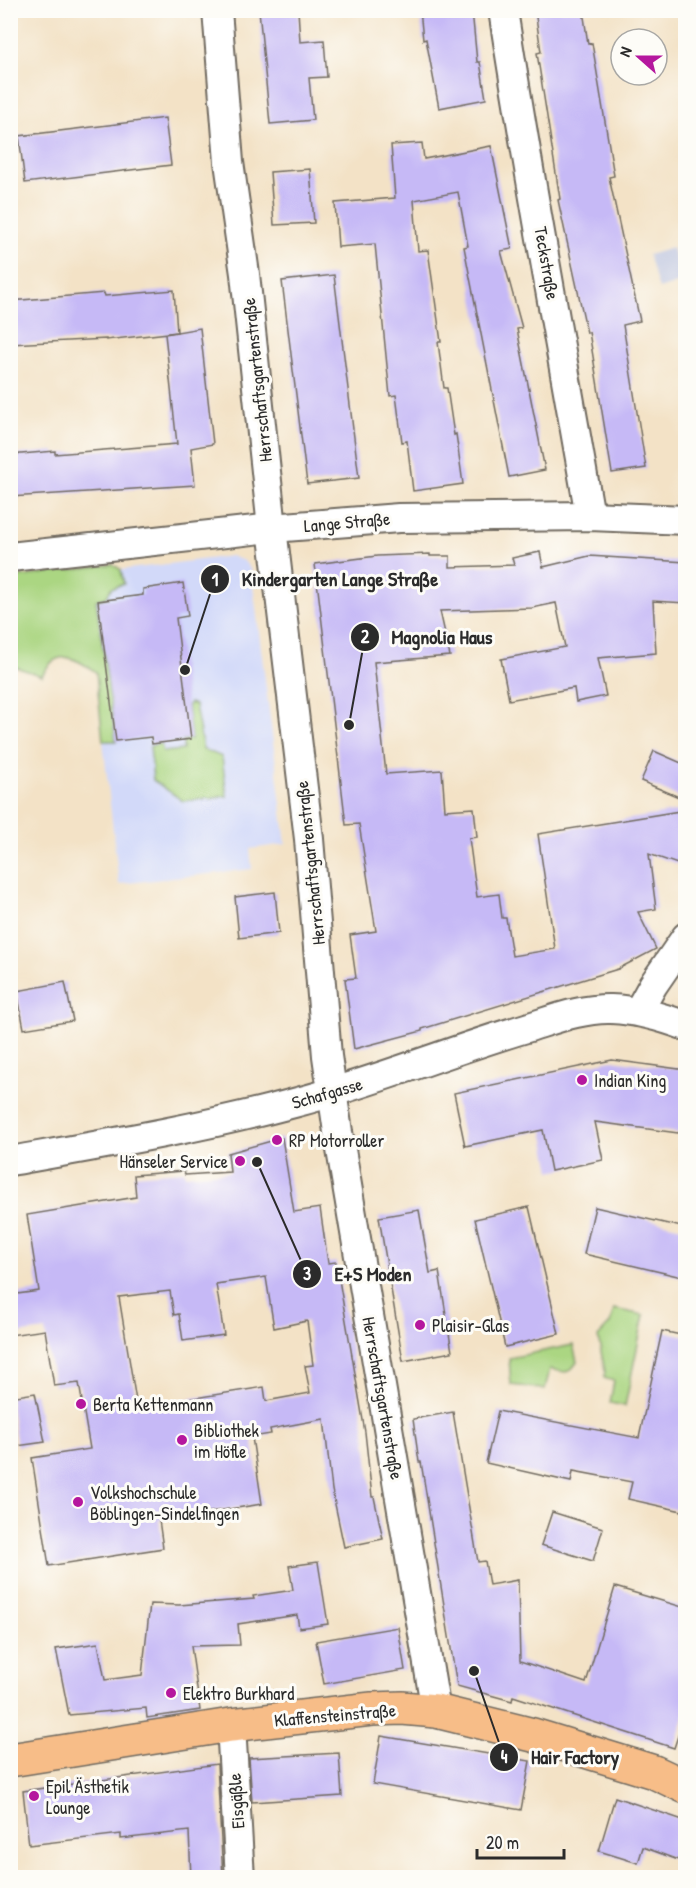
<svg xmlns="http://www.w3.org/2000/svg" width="696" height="1888" font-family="'Patrick Hand',sans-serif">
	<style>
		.built { fill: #d2d9f9 }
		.industrial { fill: #bcc3de }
		.green { fill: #abd682; stroke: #6b8056; stroke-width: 1.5 }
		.building { fill: #c6b9f6; fill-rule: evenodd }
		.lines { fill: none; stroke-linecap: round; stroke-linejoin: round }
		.minor-casing { stroke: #716b61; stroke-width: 32 }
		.major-casing { stroke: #716b61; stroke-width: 36 }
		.minor { stroke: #fff; stroke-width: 28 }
		.major { stroke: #f7bd88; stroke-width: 33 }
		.poi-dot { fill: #b5179e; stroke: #fdfcf7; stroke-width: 2 }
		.labels { text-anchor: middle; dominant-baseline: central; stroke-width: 6; stroke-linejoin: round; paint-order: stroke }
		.street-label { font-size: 18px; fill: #2b2b2b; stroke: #fdfcf7 }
		.poi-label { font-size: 18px; fill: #2b2b2b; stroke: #fdfcf7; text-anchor: start }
		.leader { fill: none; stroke: #2b2b2b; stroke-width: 2 }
		.callout-dot { fill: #2b2b2b; stroke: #fdfcf7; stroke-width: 2 }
		.mark-label { font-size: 18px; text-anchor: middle; font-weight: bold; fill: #fff }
		.callout-label { font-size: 20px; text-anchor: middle; font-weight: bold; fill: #2b2b2b; stroke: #fdfcf7; stroke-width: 6; stroke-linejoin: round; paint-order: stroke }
	</style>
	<rect width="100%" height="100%" fill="#fdfcf7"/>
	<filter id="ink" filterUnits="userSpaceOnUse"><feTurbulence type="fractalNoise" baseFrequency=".0167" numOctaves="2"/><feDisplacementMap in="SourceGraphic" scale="12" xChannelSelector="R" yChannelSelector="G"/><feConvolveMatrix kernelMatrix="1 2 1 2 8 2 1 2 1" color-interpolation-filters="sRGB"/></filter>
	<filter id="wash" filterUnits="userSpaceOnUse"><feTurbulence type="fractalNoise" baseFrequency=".008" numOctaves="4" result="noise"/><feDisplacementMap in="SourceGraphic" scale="24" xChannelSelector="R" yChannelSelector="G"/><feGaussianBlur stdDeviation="1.35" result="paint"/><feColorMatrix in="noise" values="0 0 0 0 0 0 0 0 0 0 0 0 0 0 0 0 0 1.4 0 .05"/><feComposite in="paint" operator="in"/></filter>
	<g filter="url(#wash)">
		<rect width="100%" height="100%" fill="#f3e2c6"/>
		<polygon class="built" points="231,556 244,561 251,570 286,844 250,849 252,869 119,884 103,741 115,741 96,600 107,597 111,588 124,584 121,570"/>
		<polygon class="industrial" points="672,248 683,281 659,289 648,255"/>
		<g class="green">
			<path d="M113 564 121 570 124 584 111 588 107 597 96 600 116 741H103L96 672C75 658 56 646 42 676L10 665 11 578Z"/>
			<polygon points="190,703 195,705 203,749 222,757 227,796 183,801 153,780 150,746 161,743 163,752 183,750 183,740 191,739 187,706"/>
			<polygon points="614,1309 644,1315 625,1406 610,1403 614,1381 604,1378 605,1371 598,1337 610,1324"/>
			<path d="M573 1345 577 1362C568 1376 564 1372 550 1369L545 1389 511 1385 509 1358Z"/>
		</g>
		<g id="blocks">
			<g class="building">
				<polygon points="259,10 298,10 300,42 324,40 327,77 309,78 313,120 270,124"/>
				<polygon points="420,10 472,10 477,62 480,62 486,99 439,108 426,39 423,40"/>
				<polygon points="535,10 583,10 588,44 592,43 614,176 609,177 640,321 623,325 646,468 612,473 589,332 587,333 558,200 560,199 537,53 541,52"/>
				<polygon points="165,118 171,165 25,183 19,136"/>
				<polygon points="422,143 424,159 491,146 512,249 501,251 522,328 517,329 545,470 509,477 464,247 468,246 458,192 414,200 418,251 428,250 441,342 438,342 444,388 447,388 454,435 456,434 463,484 413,491 407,441 402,442 396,395 390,396 375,244 338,247 335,203 395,198 391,145"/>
				<polygon points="310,169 314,223 274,225 270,172"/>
				<polygon points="334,275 359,478 307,484 282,281"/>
				<polygon points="174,290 177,332 106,340 106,339 10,344 10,301 104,293 105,296"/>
				<polygon points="200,328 213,444 191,448 195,485 10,497 10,455 55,451 55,454 177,444 165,334"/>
				<polygon points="540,552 543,567 589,556 686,562 686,603 653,601 656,653 598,658 606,696 576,702 574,688 509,700 501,659 565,647 556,603 532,608 440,611 450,656 374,662 386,774 442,770 445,810 474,808 477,837 469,838 477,897 499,894 502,918 506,918 512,956 555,949 538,834 686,810 686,867 649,854 656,909 638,912 656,949 618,969 422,1029 422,1031 354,1049 345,979 356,978 350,935 376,931 359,824 346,825 315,564 377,556 430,554 430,556 450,556 450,567 514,565 512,558"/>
				<polygon points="183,583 188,616 176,618 191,739 152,744 151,737 116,741 98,601 143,595 143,589"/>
				<polygon points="654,751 686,765 686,800 641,781"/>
				<polygon points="275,892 279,933 239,938 235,897"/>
				<polygon points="65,982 73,1021 24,1029 17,991"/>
				<polygon points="612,1060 686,1070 686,1126 678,1133 595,1122 603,1160 551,1171 543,1130 465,1146 454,1093"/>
				<path d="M282 1138 294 1212 320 1208 328 1263 336 1262 365 1432 372 1497H374L383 1539 344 1547 332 1490 324 1419 270 1429 271 1434 252 1437 262 1504 159 1520 163 1548 49 1566 32 1458 90 1449 79 1383 54 1386 45 1330 10 1335V1295L39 1291 27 1215 136 1197 134 1175 184 1171 185 1175 230 1172 228 1153ZM266 1277 274 1328 307 1321 313 1365 305 1366 310 1393 266 1401 264 1387 137 1407 119 1297 170 1291 174 1315 179 1314 183 1341 224 1335 216 1284Z"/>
				<polygon points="529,1207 559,1334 505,1347 475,1219"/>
				<polygon points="595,1207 686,1228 686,1278 584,1254"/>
				<polygon points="419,1210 430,1273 439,1271 452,1352 403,1361 379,1217"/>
				<polygon points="662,1331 686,1336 686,1495 682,1511 628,1499 632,1482 573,1471 571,1482 486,1463 498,1411 639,1438"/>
				<polygon points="35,1393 45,1442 17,1446 10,1397"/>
				<polygon points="453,1412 478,1562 485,1561 489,1585 518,1580 520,1661 586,1683 615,1587 686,1608 686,1712 674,1748 513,1696 512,1701 457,1686 421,1462 419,1462 413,1419"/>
				<polygon points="552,1512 603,1528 593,1561 541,1545"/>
				<polygon points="318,1562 328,1624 299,1628 297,1615 238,1624 240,1645 191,1646 200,1710 147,1718 146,1708 69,1715 56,1649 98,1643 105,1680 142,1675 150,1604 179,1605 254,1599 253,1596 293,1590 289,1566"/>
				<polygon points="398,1627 405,1670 324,1684 316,1641"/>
				<polygon points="381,1736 530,1761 521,1810 373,1784"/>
				<polygon points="339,1753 342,1796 252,1802 249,1758"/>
				<polygon points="217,1764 223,1878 191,1878 189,1831 121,1839 121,1834 29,1845 23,1791"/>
				<polygon points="615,1797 686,1821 686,1863 643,1847 638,1863 599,1851"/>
			</g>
		</g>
	</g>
	<g filter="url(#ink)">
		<use href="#blocks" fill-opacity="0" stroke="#716b61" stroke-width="1.5"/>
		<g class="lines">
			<g class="minor-casing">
				<g id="minor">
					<polyline points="217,10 229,162 245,274 272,528 309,839 327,1056 338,1132 436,1711"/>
					<path d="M503 10C529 180 561 348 590 516"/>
					<polyline points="10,557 272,528 399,518 590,516 686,520"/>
					<polyline points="638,1012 653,985 686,937"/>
					<path d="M10 1161C106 1144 201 1128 294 1103 372 1083 446 1052 523 1029 550 1021 581 1008 611 1009 636 1010 662 1017 686 1026"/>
					<polyline points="231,1725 240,1878"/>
				</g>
			</g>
			<g class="major-casing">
				<polyline id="major" points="10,1760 231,1725 372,1709 402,1708 436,1711 533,1735 654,1772 686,1787"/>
			</g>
			<use href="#minor" class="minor"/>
			<use href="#major" class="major"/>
		</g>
	</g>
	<g class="poi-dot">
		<circle cx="582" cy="1080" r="6"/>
		<circle cx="277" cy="1140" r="6"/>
		<circle cx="240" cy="1161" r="6"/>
		<circle cx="420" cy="1325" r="6"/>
		<circle cx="81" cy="1404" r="6"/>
		<circle cx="182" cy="1440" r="6"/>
		<circle cx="78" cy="1502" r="6"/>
		<circle cx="171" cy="1693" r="6"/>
		<circle cx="34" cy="1796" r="6"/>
	</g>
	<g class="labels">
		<g class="street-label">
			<text transform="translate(547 263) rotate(80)">Teckstraße</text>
			<text transform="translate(257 380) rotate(-96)">Herrschaftsgartenstraße</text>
			<text transform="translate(347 522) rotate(-5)">Lange Straße</text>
			<text transform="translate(310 863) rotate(-96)">Herrschaftsgartenstraße</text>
			<text transform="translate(327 1093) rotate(-16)">Schafgasse</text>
			<text transform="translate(383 1398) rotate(80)">Herrschaftsgartenstraße</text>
			<text transform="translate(335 1715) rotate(-5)">Klaffensteinstraße</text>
			<text transform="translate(236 1801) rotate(-94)">Eisgäßle</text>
		</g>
		<g class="poi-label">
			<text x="594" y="1080">Indian King</text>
			<text x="289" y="1140">RP Motorroller</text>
			<text x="228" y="1161" text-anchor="end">Hänseler Service</text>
			<text x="432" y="1325">Plaisir-Glas</text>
			<text x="93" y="1404">Berta Kettenmann</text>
			<text x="194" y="1430">Bibliothek<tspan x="194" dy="21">im Höfle</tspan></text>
			<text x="90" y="1492">Volkshochschule<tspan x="90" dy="21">Böblingen-Sindelfingen</tspan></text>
			<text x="183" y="1693">Elektro Burkhard</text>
			<text x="46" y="1786">Epil Ästhetik<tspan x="46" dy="21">Lounge</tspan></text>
		</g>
	</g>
	<path class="leader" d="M185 670L215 579M349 725L365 637M257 1162L307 1274M474 1671L504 1757"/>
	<g class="callout-dot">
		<circle cx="185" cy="670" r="6"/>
		<circle cx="349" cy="725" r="6"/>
		<circle cx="257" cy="1162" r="6"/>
		<circle cx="474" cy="1671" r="6"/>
		<circle cx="215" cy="579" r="15"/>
		<circle cx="365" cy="637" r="15"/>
		<circle cx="307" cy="1274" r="15"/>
		<circle cx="504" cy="1757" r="15"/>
	</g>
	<g class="mark-label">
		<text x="215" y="586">1</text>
		<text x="365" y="643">2</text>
		<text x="307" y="1280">3</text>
		<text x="504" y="1763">4</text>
	</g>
	<g class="callout-label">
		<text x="340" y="586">Kindergarten Lange Straße</text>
		<text x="442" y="644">Magnolia Haus</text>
		<text x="373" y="1281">E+S Moden</text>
		<text x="575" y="1764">Hair Factory</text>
	</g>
	<rect width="696" height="1888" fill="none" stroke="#fdfcf7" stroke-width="36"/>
	<g transform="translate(639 57) rotate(291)"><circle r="28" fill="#fdfcf7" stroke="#a9a8a5" stroke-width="1.5"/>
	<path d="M0-4.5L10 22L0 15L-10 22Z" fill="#b5179e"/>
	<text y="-9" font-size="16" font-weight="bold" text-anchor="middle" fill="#2b2b2b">N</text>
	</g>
	<path d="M477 1849v9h87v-9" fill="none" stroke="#2b2b2b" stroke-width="3"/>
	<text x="486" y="1849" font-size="18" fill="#2b2b2b" stroke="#fdfcf7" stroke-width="4.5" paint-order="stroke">20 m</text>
</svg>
